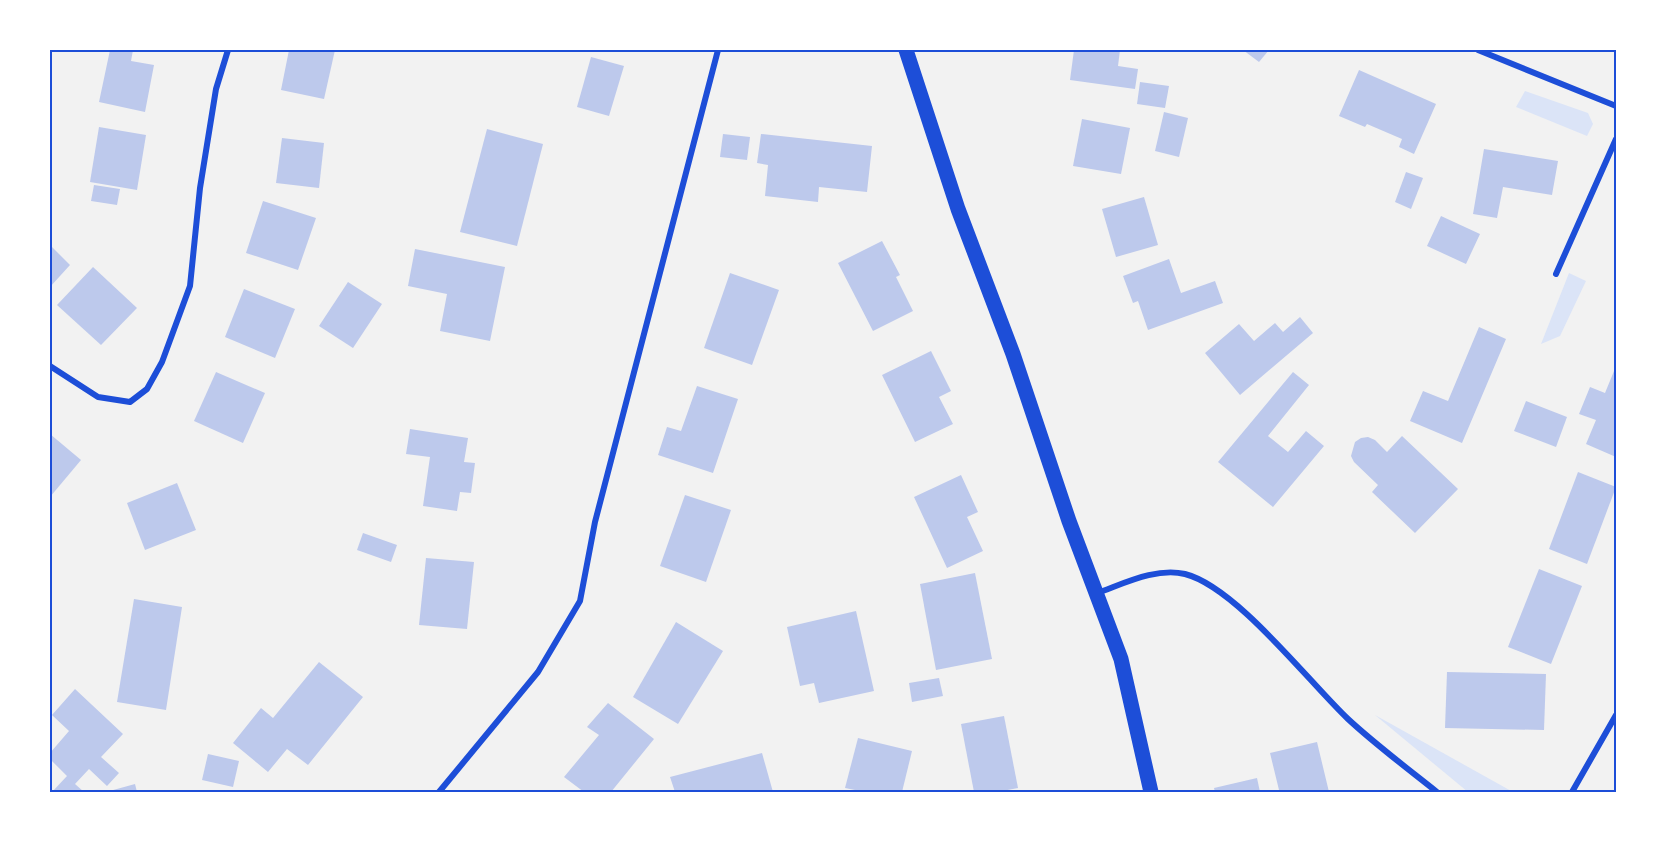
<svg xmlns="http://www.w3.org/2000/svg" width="1666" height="842" font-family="'Noto Serif',serif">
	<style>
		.green { fill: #dbe4f7 }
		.building { fill: #bdc9ec }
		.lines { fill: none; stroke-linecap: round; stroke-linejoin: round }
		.minor { stroke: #1d4ed8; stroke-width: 6 }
		.primary { stroke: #1d4ed8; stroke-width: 15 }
		.neatline { fill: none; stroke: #1d4ed8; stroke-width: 2 }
	</style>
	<rect width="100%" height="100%" fill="#f2f2f2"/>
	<g class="green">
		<polygon points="1525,91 1588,113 1593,124 1587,136 1516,107"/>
		<polygon points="1569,273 1586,281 1560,336 1541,344"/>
		<polygon points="1375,715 1513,792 1468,792"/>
	</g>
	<g class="building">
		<polygon points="110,50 133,50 131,61 154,65 145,112 99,102"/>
		<polygon points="289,50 335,50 324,99 281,90"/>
		<polygon points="1074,50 1120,50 1118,66 1138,69 1135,89 1070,80"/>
		<polygon points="1243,50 1269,50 1259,62"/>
		<polygon points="591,57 624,66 609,116 577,107"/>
		<polygon points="1359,70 1436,104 1414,154 1399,147 1402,139 1367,124 1365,127 1339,116"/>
		<polygon points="1140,82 1169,86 1165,108 1137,104"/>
		<polygon points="1164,112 1188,118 1179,157 1155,151"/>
		<polygon points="1082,119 1130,128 1121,174 1073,166"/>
		<polygon points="99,127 146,135 137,190 90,182"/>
		<polygon points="487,129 543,144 517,246 460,232"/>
		<polygon points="723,134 750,137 747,160 720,157"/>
		<polygon points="761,134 872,146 867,192 819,187 818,202 765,196 768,165 757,163"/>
		<polygon points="282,138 324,143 319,188 276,183"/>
		<polygon points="1484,149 1558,161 1552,195 1503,187 1497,218 1473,214"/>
		<polygon points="1406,172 1423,178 1411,209 1395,202"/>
		<polygon points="94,185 120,189 117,205 91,201"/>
		<polygon points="1144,197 1158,245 1116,257 1102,209"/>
		<polygon points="263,201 316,218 298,270 246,253"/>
		<polygon points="1441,216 1480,234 1466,264 1427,246"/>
		<polygon points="882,241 900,275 896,277 913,311 873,331 838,263"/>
		<polygon points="50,245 70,265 50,287"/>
		<polygon points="415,249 505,267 490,341 440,331 447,294 408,286"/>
		<polygon points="1169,259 1181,293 1215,281 1223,303 1148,330 1138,301 1133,303 1123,276"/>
		<polygon points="93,267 137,308 101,345 57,305"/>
		<polygon points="730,273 779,290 752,365 704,348"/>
		<polygon points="348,282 382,304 353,348 319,326"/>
		<polygon points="244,289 295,309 275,358 225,337"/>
		<polygon points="1300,317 1313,333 1240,395 1205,353 1239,324 1254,341 1275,323 1283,332"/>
		<polygon points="1479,327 1506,339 1462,443 1410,421 1423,391 1448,401"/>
		<polygon points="931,351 951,391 939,397 953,424 915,442 882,375"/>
		<polygon points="1614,371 1616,372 1616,457 1586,444 1596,420 1579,414 1590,387 1605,393"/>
		<polygon points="216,372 265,393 243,443 194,421"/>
		<polygon points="1293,372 1309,385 1268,436 1288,452 1306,431 1324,446 1273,507 1218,462"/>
		<polygon points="697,386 738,399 713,473 658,455 667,427 681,431"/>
		<polygon points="1526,401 1567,417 1556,447 1514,431"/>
		<polygon points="410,429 468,438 464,462 475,463 471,493 460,492 457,511 423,506 430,457 406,454"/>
		<polygon points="50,434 81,460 50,497"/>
		<polygon points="1402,436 1458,489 1415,533 1372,492 1378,485 1354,462 1351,456 1355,442 1361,438 1368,437 1375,440 1387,452"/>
		<polygon points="1578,472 1616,487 1587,564 1549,549"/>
		<polygon points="961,475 978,512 967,517 983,551 947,568 914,497"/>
		<polygon points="177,483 196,530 145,550 127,503"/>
		<polygon points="685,495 731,510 706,582 660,566"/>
		<polygon points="363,533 397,545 391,562 357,550"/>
		<polygon points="426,558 474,562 467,629 419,625"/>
		<polygon points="1539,569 1582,586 1551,664 1508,647"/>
		<polygon points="975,573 992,659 936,670 920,584"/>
		<polygon points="134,599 182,607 166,710 117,702"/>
		<polygon points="856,611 874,691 819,703 814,683 800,686 787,627"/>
		<polygon points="676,622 723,651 678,724 633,697"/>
		<polygon points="319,662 363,697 308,765 287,749 268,772 233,743 261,708 273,718"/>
		<polygon points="1447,672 1546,674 1544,730 1445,728"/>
		<polygon points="939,678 943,696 912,702 909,683"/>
		<polygon points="75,689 123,734 101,757 119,773 107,786 89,769 75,784 84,792 52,792 67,776 50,759 50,753 69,731 52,715"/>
		<polygon points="608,703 654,739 611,792 584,792 564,777 599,735 587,727"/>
		<polygon points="1004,716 1018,788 997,792 974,792 961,724"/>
		<polygon points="858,738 912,751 902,792 865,792 845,788"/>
		<polygon points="1317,742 1329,792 1271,792 1279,790 1270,753"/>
		<polygon points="762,753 773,792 675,792 670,777"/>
		<polygon points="208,754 239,761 233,787 202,780"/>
		<polygon points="1257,778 1260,792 1215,792 1214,788"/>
		<polygon points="135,784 137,792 106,792"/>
	</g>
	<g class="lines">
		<g class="minor">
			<polyline points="1478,50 1616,106"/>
			<polyline points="1556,274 1616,139"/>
			<polyline points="50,366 98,397 130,402 147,389 162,362 190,286 200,188 216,89 228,50"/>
			<path d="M1097 593C1123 584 1156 567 1185 574 1236 587 1308 681 1348 719 1376 745 1407 768 1437 792"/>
			<polyline points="439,792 538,672 580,601 595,522 718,50"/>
			<polyline points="1572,792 1616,715"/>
		</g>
		<polyline class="primary" points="906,50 958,209 1013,354 1069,521 1121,659 1151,792"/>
	</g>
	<rect width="1666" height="842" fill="none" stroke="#ffffff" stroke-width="102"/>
	<rect x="51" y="51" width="1564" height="740" class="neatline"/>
</svg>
